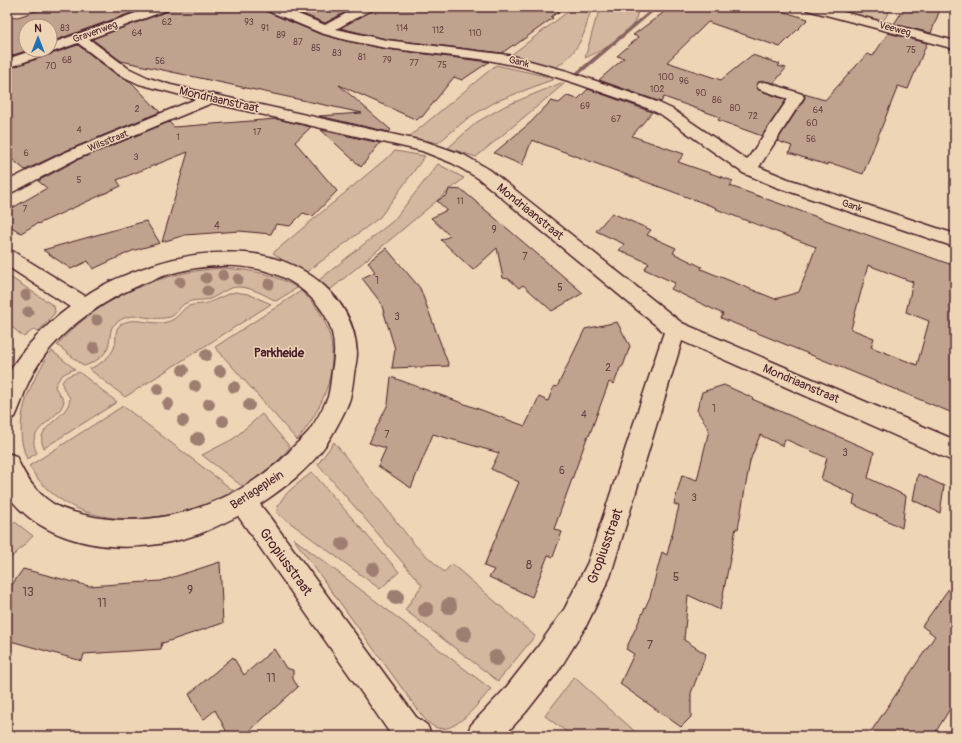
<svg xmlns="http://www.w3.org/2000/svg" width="962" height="743" font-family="Pangolin,sans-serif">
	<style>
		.green { fill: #d3b79f; stroke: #8e6b65 }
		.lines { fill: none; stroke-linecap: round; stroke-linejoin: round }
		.stream { fill: #87625f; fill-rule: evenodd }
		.building { fill: #c0a38e; stroke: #4a1f2b; fill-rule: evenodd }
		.street-casing { stroke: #4a1f2b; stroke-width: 3 }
		.street { fill: #eed5b5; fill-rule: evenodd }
		.tree { fill: #9f7e72 }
		.labels { text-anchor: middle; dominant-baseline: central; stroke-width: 3; stroke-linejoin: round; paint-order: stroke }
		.far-number-label { font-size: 9px; fill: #684044 }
		.far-street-label { font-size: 10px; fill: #4a1f2b; stroke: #eed5b5 }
		.number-label { font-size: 10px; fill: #684044 }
		.street-label { font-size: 12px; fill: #4a1f2b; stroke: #eed5b5 }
		.near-number-label { font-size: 12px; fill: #684044 }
		.neighbourhood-label { font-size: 13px; font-weight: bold; fill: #4a1f2b; stroke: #eed5b5 }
		.near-street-label { font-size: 14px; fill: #4a1f2b; stroke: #eed5b5 }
	</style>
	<rect width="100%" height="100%" fill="#eed5b5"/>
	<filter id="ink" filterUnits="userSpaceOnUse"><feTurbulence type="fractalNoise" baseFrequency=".025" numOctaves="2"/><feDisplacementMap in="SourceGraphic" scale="8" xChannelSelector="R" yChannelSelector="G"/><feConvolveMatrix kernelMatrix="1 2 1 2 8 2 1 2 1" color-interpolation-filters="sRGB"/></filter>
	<g filter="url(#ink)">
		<g class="green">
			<path d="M574 7H595C587 15 588 23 584 33 577 50 569 58 555 68L511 55Z"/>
			<path d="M648 7 638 10C636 33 604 50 585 58L596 19 603 8Z"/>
			<polygon points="823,7 892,7 882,23"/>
			<polygon points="496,65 541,75 554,79 497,101 468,118 438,143 409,137"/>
			<polygon points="561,83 564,84 476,157 448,148 477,122 505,106"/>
			<polygon points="395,151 425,156 380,217 307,272 287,263 273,253"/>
			<polygon points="438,164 464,178 330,290 319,280 393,221"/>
			<path d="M223 268C250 270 274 273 297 288L276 301C265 295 251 287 238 287 227 287 220 295 210 299 202 301 192 299 186 303 179 306 177 315 170 317 146 323 132 306 112 327 110 333 110 338 109 343 108 355 94 363 84 366L57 345C100 297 158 272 223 268Z"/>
			<polygon points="7,275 54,306 55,312 54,314 39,331 34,329 24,337 7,323"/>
			<path d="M301 291C351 334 334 396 297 440L215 347Z"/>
			<path d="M235 292 248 294 271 304 125 397 89 369C99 365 112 357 115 345 117 338 114 330 120 325 133 315 151 326 167 322 179 319 182 308 189 306 194 304 201 305 207 303 217 300 225 294 235 292Z"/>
			<path d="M52 351 75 369C65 372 58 377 55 387L64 401C60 421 23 428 37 453L27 459C11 422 30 381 52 351Z"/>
			<path d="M79 372 117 402 44 448C32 426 69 419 70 398 68 394 64 391 63 387 59 377 73 374 79 372Z"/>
			<path d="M123 406 234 491C224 496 214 501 203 505 143 527 66 528 29 466Z"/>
			<path d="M262 414 290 447C278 462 260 479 242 486L202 455 233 439Z"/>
			<polygon points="334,442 414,544 444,572 452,564 535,636 498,681 405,610 422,585 318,464"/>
			<path d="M312 472 399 572 380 589 277 513C277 496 300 483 312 472Z"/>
			<polygon points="15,522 33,536 7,562 7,526"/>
			<path d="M293 538 491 689C480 701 454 737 435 727 430 725 426 720 423 717Z"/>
			<polygon points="574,677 640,736 572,736 545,716"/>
		</g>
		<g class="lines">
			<polygon class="stream" points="654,7 659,7 580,74 576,74 576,72"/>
		</g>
		<g class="building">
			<polygon points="48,7 148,7 50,42 50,26 26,26 26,50 29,50 7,57 7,16 18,17"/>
			<polygon points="170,7 263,7 265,11 320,34 346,41 386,49 489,62 462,80 454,77 422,117 420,117 417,120 339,85 391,130 389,132 319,116 362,113 121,61 92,39 168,11"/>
			<polygon points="285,7 355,7 325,23"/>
			<polygon points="374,7 565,7 551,17 553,18 514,46 513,45 502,53 386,39 340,28 372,11"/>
			<polygon points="671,7 768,7 808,19 780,47 708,22 667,62 721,80 752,55 780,64 778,66 786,68 774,83 764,81 759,82 756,85 759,90 786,100 762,136 718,120 720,117 664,97 661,102 599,80 624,58 617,56 639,37 633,35"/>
			<polygon points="905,7 941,7 931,33 894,24"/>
			<polygon points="888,33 927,43 908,89 898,86 863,174 837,165 827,163 827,165 789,153 792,146 777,141 805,98 804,94 825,100 867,54 873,56"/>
			<polygon points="78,45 117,75 131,82 160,112 63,152 25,170 7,155 7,69"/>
			<path d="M588 89 652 112 632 136 684 154 678 162 733 181 730 186 955 266V414L721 318 723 314 671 289 675 283 644 269 649 263 619 250 624 244 596 231 612 213 651 230 647 235 676 248 673 253 702 267 701 269 775 299 799 292 816 247 716 209 717 208 532 140 522 165 494 153 530 123 551 101 559 103 567 96 578 99ZM868 265 913 282 906 312 929 321 917 365 871 347 874 338 851 329Z"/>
			<polygon points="277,119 311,127 295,142 337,191 313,216 303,213 290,226 276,224 271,234 239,231 185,235 162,242 188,152 117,180 121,186 38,224 38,223 21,233 7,224 7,211 47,188 38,181 77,160 169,122 174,127"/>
			<polygon points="321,130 380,143 361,167"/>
			<polygon points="449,189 462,190 583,293 552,311 523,285 519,288 509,279 503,278 497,248 473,270 441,240 450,236 431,218 447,210 437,201 447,195"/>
			<polygon points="146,221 160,243 132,251 93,269 88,261 71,269 43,250"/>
			<polygon points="386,248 420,288 449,366 392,368 395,349 381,303 362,278 375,272 368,262"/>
			<polygon points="617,322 630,346 623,366 620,368 614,384 609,382 589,436 588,435 554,529 562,532 553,557 548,555 532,597 489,577 494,570 484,566 519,482 491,469 499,453 433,434 411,488 378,466 386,448 369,443 388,404 391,377 525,426 539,397 548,401 554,386 557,387 585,329"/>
			<polygon points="724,385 753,398 752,399 874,452 868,478 906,496 902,528 853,504 855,495 821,479 827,458 785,439 783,446 760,435 750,461 738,529 736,528 720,610 688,595 684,640 706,654 691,693 691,717 681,727 620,684 634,654 626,649 650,597 662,552 667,555 679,506 674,504 682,475 697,480 709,430 697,410 702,392"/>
			<polygon points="918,474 944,486 940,513 913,500"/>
			<polygon points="220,562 223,623 163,643 162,642 161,649 84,654 82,661 7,640 7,592 23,569 89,586 161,581"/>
			<polygon points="955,580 955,701 933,736 868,736 935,636 922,626"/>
			<polygon points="274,649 286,668 293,670 293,679 298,687 244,736 229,736 215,710 203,720 189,694 233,657 244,675"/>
		</g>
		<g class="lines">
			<g class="street-casing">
				<g id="street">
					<polygon points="152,7 169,7 167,10 89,39 128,68 149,78 171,85 427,142 464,155 490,170 682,323 955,440 955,462 682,341 610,577 585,628 559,670 526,712 504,736 466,736 471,725 504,690 537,648 565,608 588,562 664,332 478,178 452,163 422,151 212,103 76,159 13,192 7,193 7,181 64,153 196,99 139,84 118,74 78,43 7,68 7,59 34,50 50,50 50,44"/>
					<polygon points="264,7 281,7 325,25 358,7 373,7 371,10 336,29 386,40 508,55 567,71 657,102 672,109 747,160 788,99 759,89 757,86 759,83 764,82 769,83 802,94 804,97 759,167 788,179 955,234 955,247 776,187 743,173 662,115 647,108 575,83 523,67 488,60 386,48 346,40 321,33 266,10"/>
					<polygon points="805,7 825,7 955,41 955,49 807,10"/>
					<path d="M7 250 14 252 85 296C105 282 129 273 153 265 183 255 214 251 245 253 300 257 354 295 357 353 357 360 355 367 354 374 353 382 352 390 350 398 348 407 331 438 325 446 308 470 284 488 260 504L416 717 427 725 432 736H392L238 516C225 522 212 529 199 534 147 552 84 553 37 523 28 517 11 503 7 492 5 485 7 462 7 453L16 456C24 475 34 491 52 503 62 510 73 512 85 515 150 531 224 507 275 465 282 460 288 453 293 447 298 442 304 437 309 431 315 423 324 406 328 397 330 389 331 380 332 371 339 336 329 310 300 288 263 259 206 262 163 276 112 293 53 330 29 381 24 392 21 405 15 417L7 420C7 408 4 391 7 379 13 357 51 320 70 307L7 266Z"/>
				</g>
			</g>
			<use href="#street" class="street"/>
		</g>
		<g class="tree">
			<circle cx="223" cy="275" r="5.5"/>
			<circle cx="206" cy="278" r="5.5"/>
			<circle cx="238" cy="279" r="5.5"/>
			<circle cx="180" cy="282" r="5.5"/>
			<circle cx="269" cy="284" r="5.5"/>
			<circle cx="207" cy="291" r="5.5"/>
			<circle cx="26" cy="295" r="5.5"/>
			<circle cx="28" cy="312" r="5.5"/>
			<circle cx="97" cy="320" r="5.5"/>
			<circle cx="94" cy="348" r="6"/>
			<circle cx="206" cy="355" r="6"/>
			<circle cx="183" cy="370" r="6"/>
			<circle cx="220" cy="371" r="6"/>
			<circle cx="195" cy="386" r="6"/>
			<circle cx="234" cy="387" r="6"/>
			<circle cx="158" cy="389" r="6"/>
			<circle cx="168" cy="404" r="6"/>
			<circle cx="209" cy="404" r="6"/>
			<circle cx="249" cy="405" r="6"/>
			<circle cx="183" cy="421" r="6"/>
			<circle cx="223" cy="421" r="6"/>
			<circle cx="198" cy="439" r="7"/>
			<circle cx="343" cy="544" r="7"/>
			<circle cx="373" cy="569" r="7"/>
			<circle cx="396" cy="597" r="8"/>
			<circle cx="449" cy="606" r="8"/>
			<circle cx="426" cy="610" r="8"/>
			<circle cx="464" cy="634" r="8"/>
			<circle cx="496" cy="658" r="8"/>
		</g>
	</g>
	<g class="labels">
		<g class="far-number-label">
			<text x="167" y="22">62</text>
			<text x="249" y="22">93</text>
			<text x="65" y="28">83</text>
			<text x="265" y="28">91</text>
			<text x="402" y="28">114</text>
			<text x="438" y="30">112</text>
			<text x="137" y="33">64</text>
			<text x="475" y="33">110</text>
			<text x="281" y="35">89</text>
			<text x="298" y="42">87</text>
			<text x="316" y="48">85</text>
			<text x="911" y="50">75</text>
			<text x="337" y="53">83</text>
			<text x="362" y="57">81</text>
			<text x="67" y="60">68</text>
			<text x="387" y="60">79</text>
			<text x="160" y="61">56</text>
			<text x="414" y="63">77</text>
			<text x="442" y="65">75</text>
			<text x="51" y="66">70</text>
			<text x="666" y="77">100</text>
			<text x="684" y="81">96</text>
			<text x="657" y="89">102</text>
			<text x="701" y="93">90</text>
			<text x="717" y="100">86</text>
			<text x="585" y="106">69</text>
			<text x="735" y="108">80</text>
			<text x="137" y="109">2</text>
			<text x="818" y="110">64</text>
			<text x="753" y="116">72</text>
			<text x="616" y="119">67</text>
			<text x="812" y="123">60</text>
			<text x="79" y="130">4</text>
			<text x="257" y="132">17</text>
			<text x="178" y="137">1</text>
			<text x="811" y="139">56</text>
			<text x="26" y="153">6</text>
			<text x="136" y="157">3</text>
			<text x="79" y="180">5</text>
			<text x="460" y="201">11</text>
			<text x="25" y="209">7</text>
		</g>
		<g class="far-street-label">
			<text transform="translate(895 29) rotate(15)">Veeweg</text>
			<text transform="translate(95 32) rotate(-20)">Gravenweg</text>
			<text transform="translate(519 62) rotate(14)">Gank</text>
			<text transform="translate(108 141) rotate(-22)">Wilsstraat</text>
			<text transform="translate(852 206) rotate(19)">Gank</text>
		</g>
		<g class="number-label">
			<text x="217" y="226">4</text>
			<text x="494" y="230">9</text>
			<text x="525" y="257">7</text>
			<text x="377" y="281">1</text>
			<text x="560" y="288">5</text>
			<text x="397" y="317">3</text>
			<text x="608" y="368">2</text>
			<text x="714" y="409">1</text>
			<text x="584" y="415">4</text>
			<text x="387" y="435">7</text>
			<text x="845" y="453">3</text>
			<text x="562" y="471">6</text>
			<text x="694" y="498">3</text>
		</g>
		<g class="street-label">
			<text transform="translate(219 100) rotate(13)">Mondriaanstraat</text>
			<text transform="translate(530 212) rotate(39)">Mondriaanstraat</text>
			<text transform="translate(801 384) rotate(23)">Mondriaanstraat</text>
			<text transform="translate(257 490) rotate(-33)">Berlageplein</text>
		</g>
		<g class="near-number-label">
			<text x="529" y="565">8</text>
			<text x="676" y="577">5</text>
			<text x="190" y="590">9</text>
			<text x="28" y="592">13</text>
			<text x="102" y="603">11</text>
			<text x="650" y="645">7</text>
			<text x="271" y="678">11</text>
		</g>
		<g class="neighbourhood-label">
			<text x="279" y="353">Parkheide</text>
		</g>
		<g class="near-street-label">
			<text transform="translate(605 546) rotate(-70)">Gropiusstraat</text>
			<text transform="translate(286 562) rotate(54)">Gropiusstraat</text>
		</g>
	</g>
	<rect width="962" height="743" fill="none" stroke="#eed5b5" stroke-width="24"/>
	<rect x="12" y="12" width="938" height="719" fill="none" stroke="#4a1f2b" stroke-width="1.5" filter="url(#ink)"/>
	<g transform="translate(38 38)"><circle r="19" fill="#eed5b5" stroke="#ac8c7e"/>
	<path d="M0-3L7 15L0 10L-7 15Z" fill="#1f6fb2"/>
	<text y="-6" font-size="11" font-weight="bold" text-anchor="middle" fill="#4a1f2b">N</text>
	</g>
</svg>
